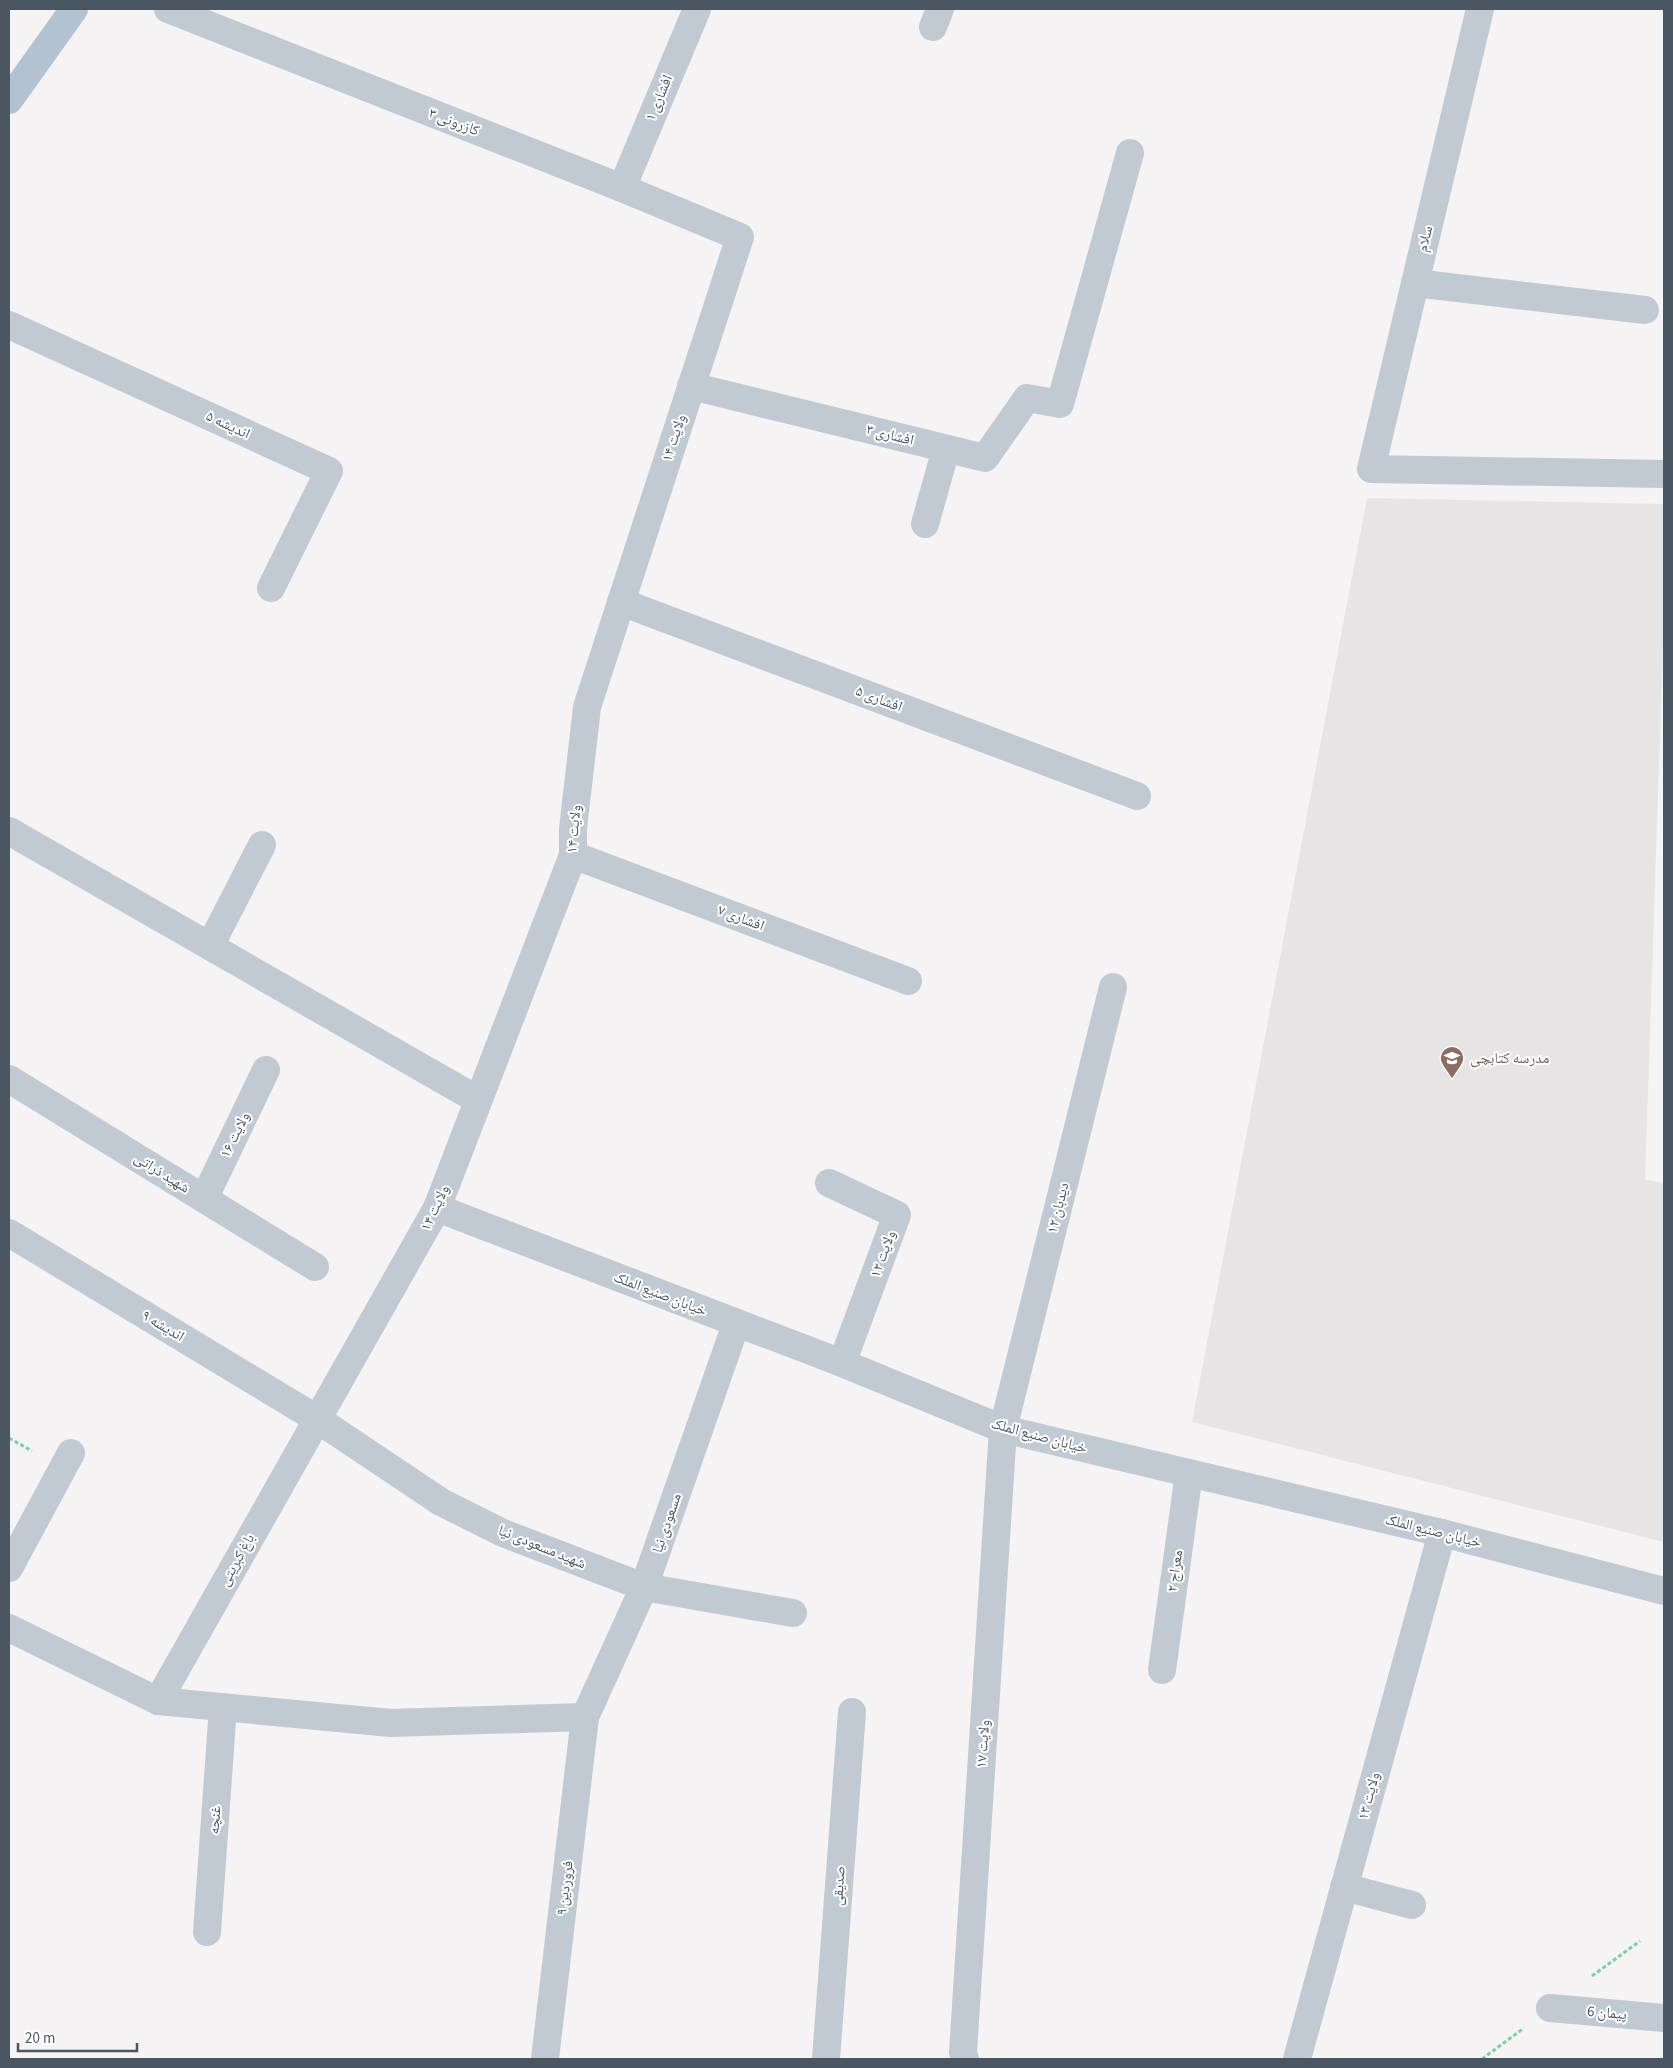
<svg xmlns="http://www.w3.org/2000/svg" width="1673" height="2068" font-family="'Source Sans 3','Noto Naskh Arabic',sans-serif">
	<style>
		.education { fill: #e6e4e5 }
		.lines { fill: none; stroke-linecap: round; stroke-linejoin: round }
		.path { stroke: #7ad0a6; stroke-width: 3; stroke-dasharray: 4 2.5; stroke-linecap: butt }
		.minor { stroke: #c1cad2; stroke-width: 28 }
		.major { stroke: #b3c2d1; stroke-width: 28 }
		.labels { text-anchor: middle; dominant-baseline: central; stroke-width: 4; stroke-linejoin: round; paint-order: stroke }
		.street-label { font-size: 15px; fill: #4a5661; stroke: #fff }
		.education-label { font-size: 15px; fill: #785e54; stroke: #fff; text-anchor: start }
	</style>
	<rect width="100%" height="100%" fill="#f5f3f3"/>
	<polygon class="education" points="1367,498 1664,504 1664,616 1645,1180 1664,1183 1664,1542 1192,1422"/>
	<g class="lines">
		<g class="path">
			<polyline points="9,1438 32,1451"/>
			<polyline points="1592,1976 1640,1941"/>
			<polyline points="1482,2059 1524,2028"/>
		</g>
		<g class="minor">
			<polyline points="1480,9 1371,469 1664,474"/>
			<polyline points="933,27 940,9"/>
			<polyline points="622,188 697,9"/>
			<polyline points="1415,283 1645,310"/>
			<polyline points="9,325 329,471 271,588"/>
			<polyline points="691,386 985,458 1027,398 1060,404 1130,153"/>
			<polyline points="925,524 946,449"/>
			<polyline points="621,602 1137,796"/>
			<polyline points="9,831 478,1100"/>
			<polyline points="573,855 908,981"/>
			<polyline points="210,946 262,845"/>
			<polyline points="9,1079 315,1267"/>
			<polyline points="829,1183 897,1215 842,1363"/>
			<polyline points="204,1199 266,1070"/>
			<polyline points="437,1208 842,1363 1003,1429 1442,1533 1664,1591"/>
			<polyline points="9,1233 317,1419 441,1502 503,1533 644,1587 793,1613"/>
			<polyline points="9,1568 71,1453"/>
			<polyline points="9,1628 158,1701 391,1723 585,1717"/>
			<polyline points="1162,1670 1189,1473"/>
			<polyline points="158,1701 437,1208 573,855 573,829 587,707 740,237 622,188 168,9"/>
			<polyline points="1344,1887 1412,1905"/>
			<polyline points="207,1932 223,1707"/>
			<polyline points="1550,2008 1664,2018"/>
			<polyline points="545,2059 585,1717 644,1587 736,1324"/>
			<polyline points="826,2059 852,1712"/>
			<polyline points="965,2059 963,2052 1003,1429 1113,987"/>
			<polyline points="1297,2059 1442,1533"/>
		</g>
		<polyline class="major" points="9,100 74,9"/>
	</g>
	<defs>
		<g id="school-pin" transform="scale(1.25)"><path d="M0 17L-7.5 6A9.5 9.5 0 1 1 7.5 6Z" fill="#8d6e63" stroke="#fff"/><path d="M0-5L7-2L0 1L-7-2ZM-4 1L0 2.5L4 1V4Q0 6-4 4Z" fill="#fff"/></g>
	</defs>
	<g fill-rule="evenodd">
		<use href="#school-pin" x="1452" y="1058"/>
	</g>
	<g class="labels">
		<g class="street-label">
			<text transform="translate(659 98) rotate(-67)">افشاری ۱</text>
			<text transform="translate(454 122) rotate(21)">کازرونی ۳</text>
			<text transform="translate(1425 239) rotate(-77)">سلام</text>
			<text transform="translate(228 425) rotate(25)">اندیشه ۵</text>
			<text transform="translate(890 435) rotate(14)">افشاری ۳</text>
			<text transform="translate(674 438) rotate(-72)">ولایت ۱۴</text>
			<text transform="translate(879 699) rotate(21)">افشاری ۵</text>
			<text transform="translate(574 829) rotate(-85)">ولایت ۱۴</text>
			<text transform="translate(741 918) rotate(21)">افشاری ۷</text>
			<text transform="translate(235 1135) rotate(-64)">ولایت ۱۶</text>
			<text transform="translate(162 1173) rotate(32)">شهید ذراتی</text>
			<text transform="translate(435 1208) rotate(-65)">ولایت ۱۴</text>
			<text transform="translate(1058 1208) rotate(-76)">دیدبان ۱۲</text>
			<text transform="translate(883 1254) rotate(-70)">ولایت ۱۲</text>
			<text transform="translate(660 1294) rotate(21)">خیابان صنیع الملک</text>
			<text transform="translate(163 1326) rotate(31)">اندیشه ۹</text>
			<text transform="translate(1039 1436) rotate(15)">خیابان صنیع الملک</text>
			<text transform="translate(667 1523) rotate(-71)">مسعودی نیا</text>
			<text transform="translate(1433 1531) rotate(14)">خیابان صنیع الملک</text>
			<text transform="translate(542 1547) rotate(22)">شهید مسعودی نیا</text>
			<text transform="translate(237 1560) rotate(-61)">باغ کبریتی</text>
			<text transform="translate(1175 1571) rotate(-82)">معراج ۲</text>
			<text transform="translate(983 1744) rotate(-86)">ولایت ۱۷</text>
			<text transform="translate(1369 1796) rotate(-75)">ولایت ۱۳</text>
			<text transform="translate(215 1820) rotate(-86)">غنچه</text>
			<text transform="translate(839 1886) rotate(-86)">صدیقی</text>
			<text transform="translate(565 1888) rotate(-83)">فروردین ۹</text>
			<text transform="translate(1607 2013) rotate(5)">پیمان 6</text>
		</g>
		<g class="education-label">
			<text x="1470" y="1058">مدرسه کتابچی</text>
		</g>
	</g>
	<rect width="1673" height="2068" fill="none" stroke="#4a5661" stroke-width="20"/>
	<path d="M18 2043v8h119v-8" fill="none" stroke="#4a5661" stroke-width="2.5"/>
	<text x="25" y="2043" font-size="15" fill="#4a5661" stroke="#ffffff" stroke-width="4" paint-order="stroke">20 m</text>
</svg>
